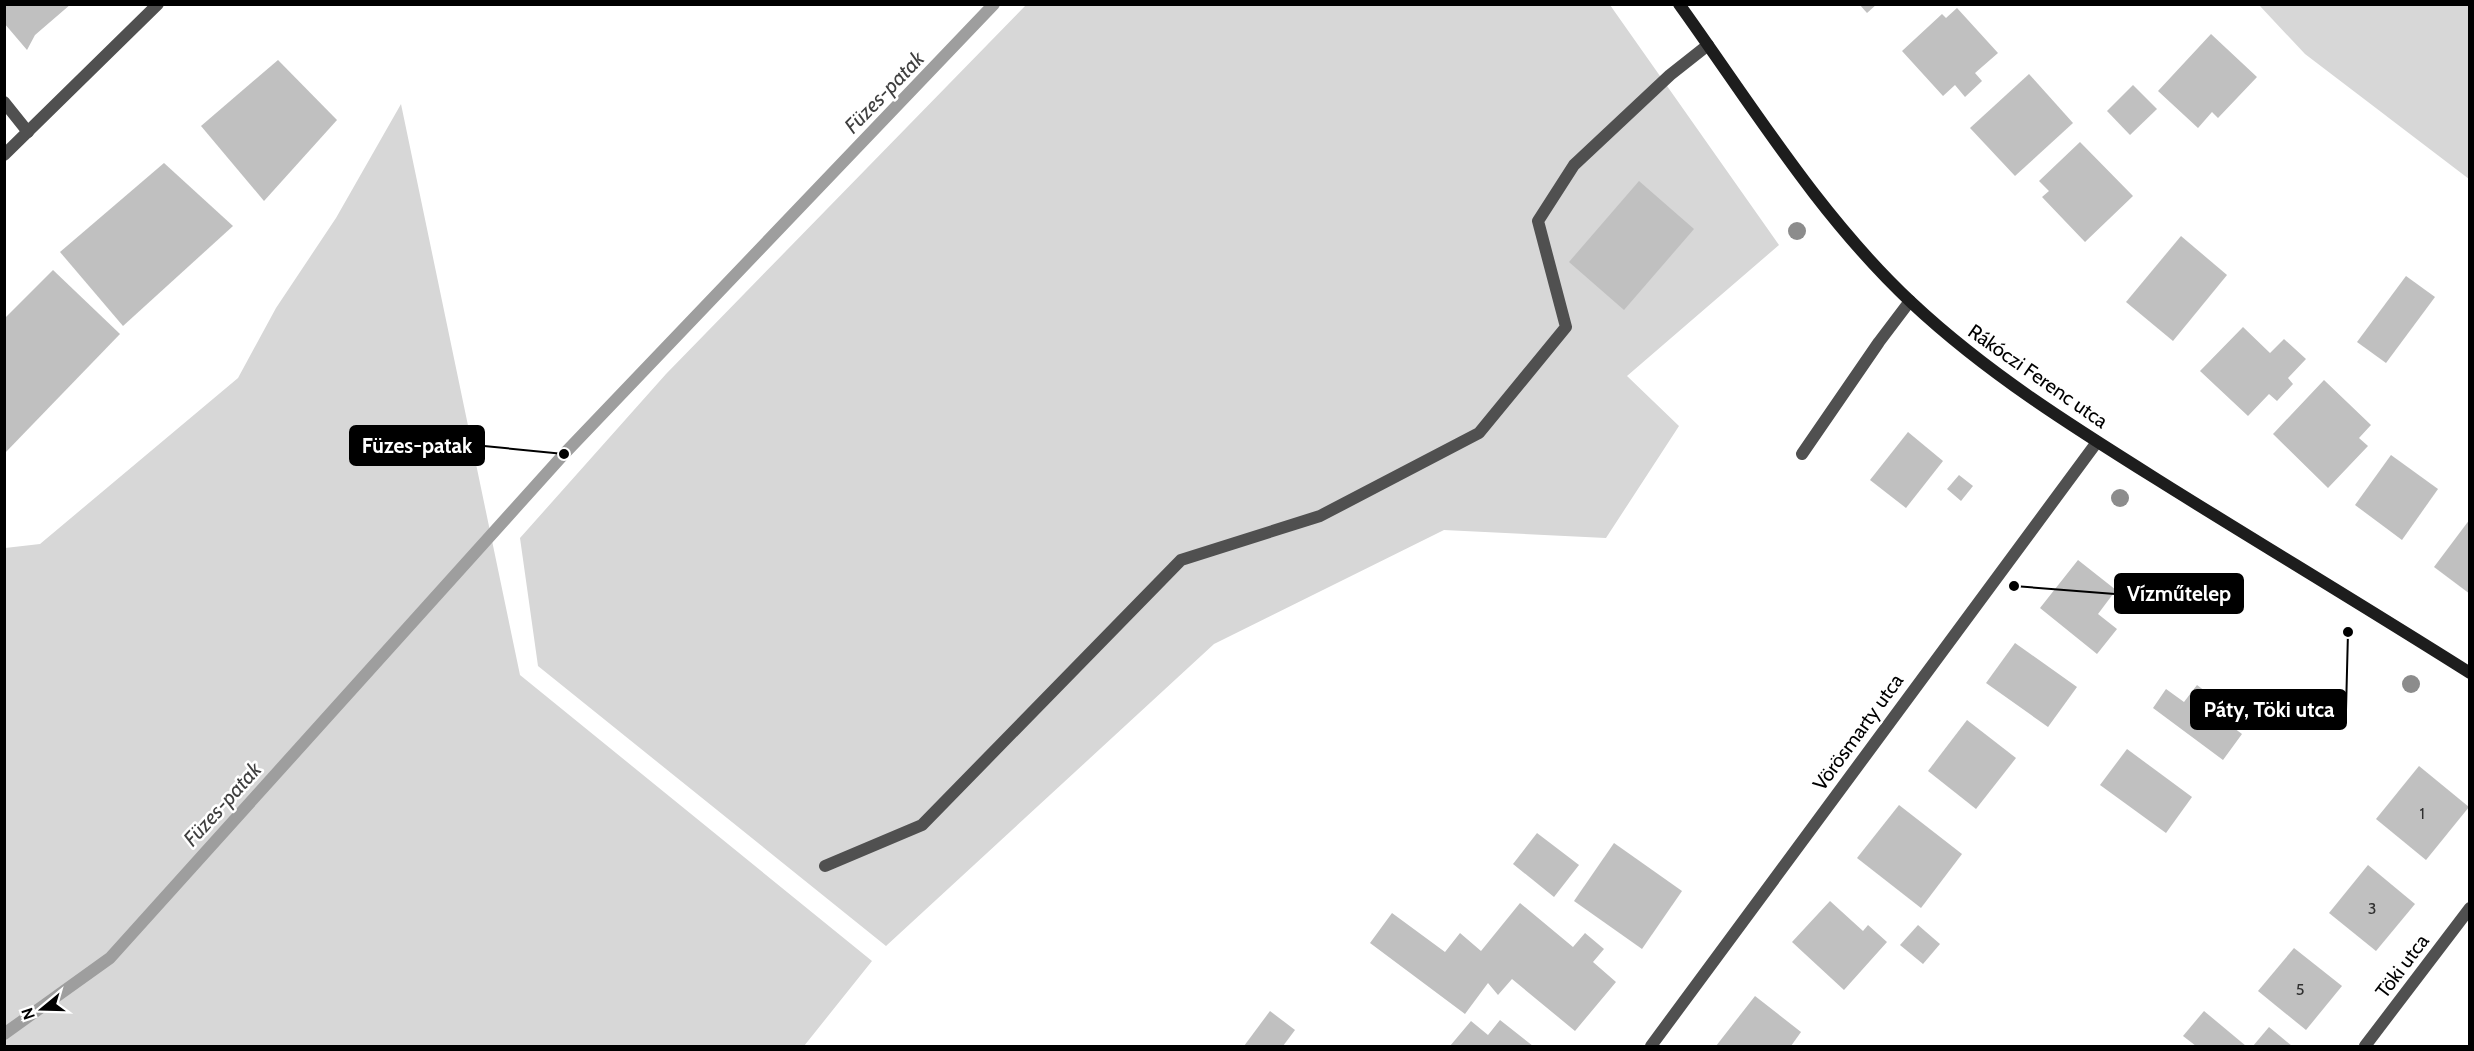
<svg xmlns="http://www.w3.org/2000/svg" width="2474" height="1051" font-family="Cabin,sans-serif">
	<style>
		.green { fill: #d7d7d7 }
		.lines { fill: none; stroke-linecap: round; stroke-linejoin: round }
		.stream { stroke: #9e9e9e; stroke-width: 12 }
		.building { fill: #c0c0c0 }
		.service { stroke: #505050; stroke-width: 12 }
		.minor { stroke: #505050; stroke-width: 12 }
		.secondary { stroke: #1d1d1d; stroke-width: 12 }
		.tree { fill: #8c8c8c }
		.labels { text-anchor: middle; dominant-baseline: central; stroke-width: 5; stroke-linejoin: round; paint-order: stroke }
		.number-label { font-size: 16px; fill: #303030 }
		.street-label { font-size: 20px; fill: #000; stroke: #fff }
		.water-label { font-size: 21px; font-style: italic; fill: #3f3f3f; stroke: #fff }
		.leader { fill: none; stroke: #000; stroke-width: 2 }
		.callout-dot { fill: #000; stroke: #fff; stroke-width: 2 }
		.callout { fill: #000; stroke: #000; stroke-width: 2 }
		.callout-label { font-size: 21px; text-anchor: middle; font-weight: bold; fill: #fff }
	</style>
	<rect width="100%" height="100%" fill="#fff"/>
	<g class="green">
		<polygon points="1026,5 1610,5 1779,245 1627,376 1679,426 1606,538 1444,530 1214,644 886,946 538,666 520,538 666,374"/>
		<polygon points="2259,5 2469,5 2469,179 2305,54"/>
		<polygon points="401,104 520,675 872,961 804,1046 5,1046 5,548 40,544 238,378 276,308 336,218"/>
	</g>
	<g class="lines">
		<polyline class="stream" points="4,1034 110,958 564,454 994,4"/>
	</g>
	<g class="building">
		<polygon points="4,4 71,4 35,35 27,50 4,23"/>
		<polygon points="1859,4 1877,4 1867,13"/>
		<polygon points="1957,8 1998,53 1975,73 1982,81 1965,97 1955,85 1943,96 1902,51 1942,14 1946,18"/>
		<polygon points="2211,34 2257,77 2218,118 2212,112 2198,128 2158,91"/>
		<polygon points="278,60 337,120 264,201 201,126"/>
		<polygon points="2029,74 2073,123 2015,176 1970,128"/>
		<polygon points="2133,85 2157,109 2130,135 2107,111"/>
		<polygon points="2080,142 2133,196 2085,242 2042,197 2049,191 2039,181"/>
		<polygon points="164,163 233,226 123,326 60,252"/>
		<polygon points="1639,181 1694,229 1624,310 1569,262"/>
		<polygon points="2181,236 2227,275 2173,341 2126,302"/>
		<polygon points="53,270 120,334 4,454 4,319"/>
		<polygon points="2406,276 2435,297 2386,363 2357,342"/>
		<polygon points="2243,327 2270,353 2284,339 2306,359 2288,378 2293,384 2277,401 2269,394 2248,416 2200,371"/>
		<polygon points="2324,380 2371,425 2359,438 2368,446 2328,488 2273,434"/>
		<polygon points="1908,432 1943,461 1906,508 1870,480"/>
		<polygon points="2391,455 2438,489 2402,540 2355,505"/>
		<polygon points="1959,475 1973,486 1961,501 1947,489"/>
		<polygon points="2470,519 2470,594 2434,567"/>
		<polygon points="2078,560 2116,590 2098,614 2117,629 2097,654 2040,608"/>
		<polygon points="2015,643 2077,687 2048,727 1986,683"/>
		<polygon points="2197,685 2221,703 2214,713 2242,734 2223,760 2153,708 2166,689 2184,702"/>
		<polygon points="1967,720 2016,758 1976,809 1928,771"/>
		<polygon points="2127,749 2192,797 2166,833 2100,785"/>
		<polygon points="2419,766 2469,807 2426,860 2376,819"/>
		<polygon points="1899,805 1962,854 1921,908 1857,858"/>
		<polygon points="1537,833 1579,865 1554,897 1513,864"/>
		<polygon points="1614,843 1682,891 1642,949 1574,901"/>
		<polygon points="2368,865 2415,904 2376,951 2329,913"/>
		<polygon points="1830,901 1863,931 1868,925 1887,942 1844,990 1792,942"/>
		<polygon points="1520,903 1573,947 1585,933 1604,949 1593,962 1616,982 1575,1031 1512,979 1498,995 1488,983 1465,1014 1370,943 1392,913 1445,952 1460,933 1481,951"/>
		<polygon points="1918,925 1940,944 1923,964 1900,945"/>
		<polygon points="2294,948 2342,986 2306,1030 2258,991"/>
		<polygon points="1755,996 1801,1032 1791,1046 1716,1046"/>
		<polygon points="1270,1011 1295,1030 1283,1046 1244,1046"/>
		<polygon points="2204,1011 2246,1046 2196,1046 2183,1036"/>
		<polygon points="1500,1020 1533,1046 1450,1046 1471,1021 1488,1035"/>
		<polygon points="2269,1027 2292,1046 2253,1046"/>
	</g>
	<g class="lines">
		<g class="service">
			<polyline points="4,102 28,132"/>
			<polyline points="1802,454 1879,342 1910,301"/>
			<polyline points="825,866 922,825 1181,560 1320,516 1479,433 1566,327 1538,221 1574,165 1670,75 1708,45"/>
		</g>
		<g class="minor">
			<polyline points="4,155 158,4"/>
			<polyline points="1651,1046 2097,442"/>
			<polyline points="2365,1046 2470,908"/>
		</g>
		<path class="secondary" d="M1679 4C1753 107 1820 217 1912 303 1991 377 2083 433 2174 490 2272 551 2372 611 2470 673"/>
	</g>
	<g class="tree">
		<circle cx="1797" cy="231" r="9"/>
		<circle cx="2120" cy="498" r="9"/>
		<circle cx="2411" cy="684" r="9"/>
	</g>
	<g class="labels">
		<g class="number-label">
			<text x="2422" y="813">1</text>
			<text x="2372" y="908">3</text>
			<text x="2300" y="989">5</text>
		</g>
		<g class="street-label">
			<text transform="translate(2038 376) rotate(35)">Rákóczi Ferenc utca</text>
			<text transform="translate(1858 732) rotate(-54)">Vörösmarty utca</text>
			<text transform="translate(2402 966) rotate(-53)">Töki utca</text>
		</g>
		<g class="water-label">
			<text transform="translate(884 92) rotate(-46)">Füzes-patak</text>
			<text transform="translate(222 804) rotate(-48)">Füzes-patak</text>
		</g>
	</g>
	<path class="leader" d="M564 454L484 446M2014 586L2115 594M2348 632L2346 710"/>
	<g class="callout-dot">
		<circle cx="564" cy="454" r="6"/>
		<circle cx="2014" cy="586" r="6"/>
		<circle cx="2348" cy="632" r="6"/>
	</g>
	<g class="callout">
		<rect x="350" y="426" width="134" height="39" rx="6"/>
		<rect x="2115" y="574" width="128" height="39" rx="6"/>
		<rect x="2191" y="690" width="155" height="39" rx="6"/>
	</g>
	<g class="callout-label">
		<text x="417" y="453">Füzes-patak</text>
		<text x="2179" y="601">Vízműtelep</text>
		<text x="2269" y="717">Páty, Töki utca</text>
	</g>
	<rect width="2474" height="1051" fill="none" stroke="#000000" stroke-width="12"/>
	<g transform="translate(42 1009) rotate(251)" stroke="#ffffff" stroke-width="4.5" paint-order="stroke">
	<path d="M0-4.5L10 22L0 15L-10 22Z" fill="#000000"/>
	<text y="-9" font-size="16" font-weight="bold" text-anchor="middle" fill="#000000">N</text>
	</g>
</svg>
